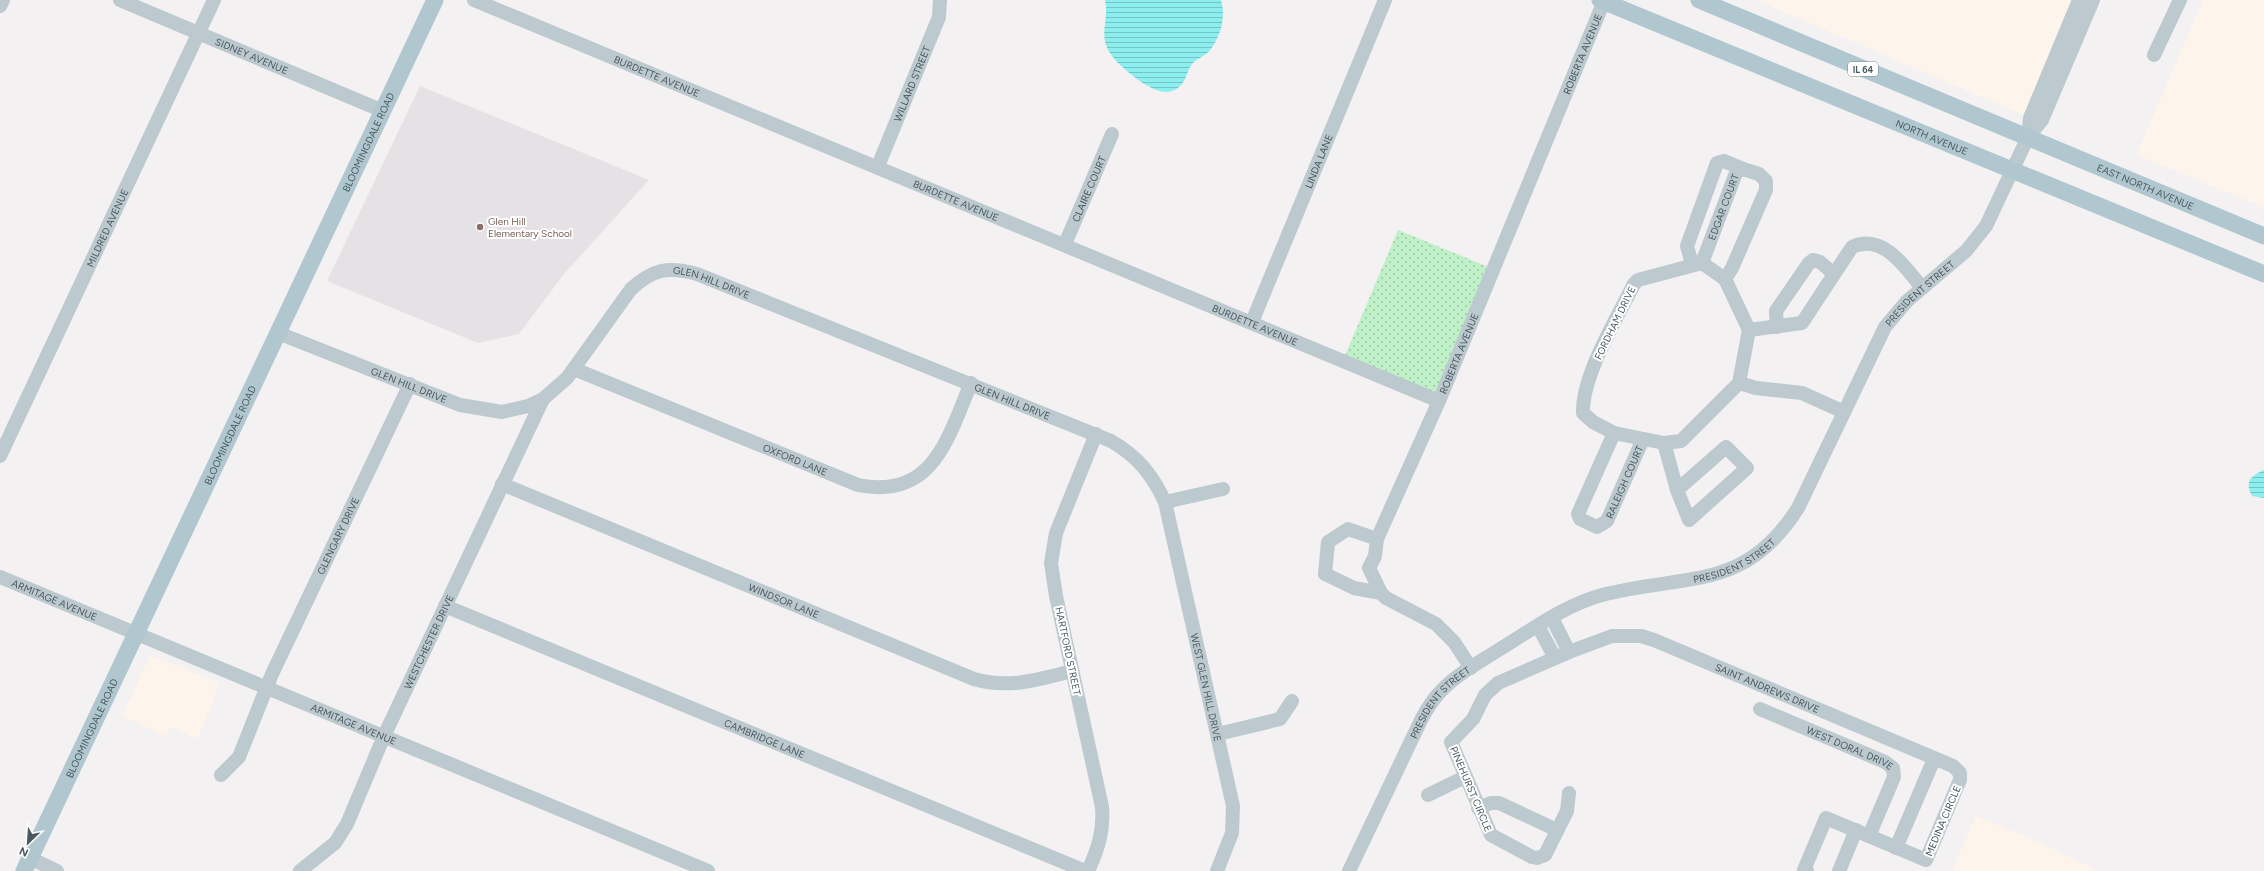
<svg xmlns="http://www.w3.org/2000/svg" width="2264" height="871" font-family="Figtree,sans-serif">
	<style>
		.commercial { fill: #fdf4eb }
		.education { fill: #e4e2e4 }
		.park { fill: url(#park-dots) }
		.water { fill: url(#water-rules) }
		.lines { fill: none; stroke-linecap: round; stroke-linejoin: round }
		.minor { stroke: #bcc9ce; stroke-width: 14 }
		.major { stroke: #b0c7d0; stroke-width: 17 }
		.education-dot { fill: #8d6e63; stroke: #fff; stroke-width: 1.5 }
		.labels { text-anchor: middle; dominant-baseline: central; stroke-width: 4; stroke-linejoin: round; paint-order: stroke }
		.shield { fill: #fff; stroke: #7f8b8f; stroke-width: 1 }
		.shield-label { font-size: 9px; font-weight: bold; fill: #48595f }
		.street-label { font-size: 10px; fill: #48595f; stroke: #fff }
		.education-label { font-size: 10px; fill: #785e54; stroke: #fff; text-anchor: start }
	</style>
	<defs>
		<pattern id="park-dots" width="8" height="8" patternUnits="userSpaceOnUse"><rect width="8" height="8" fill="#c0f0c8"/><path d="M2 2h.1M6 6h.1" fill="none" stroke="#9ec5a6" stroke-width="1.8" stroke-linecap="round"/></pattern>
		<pattern id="water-rules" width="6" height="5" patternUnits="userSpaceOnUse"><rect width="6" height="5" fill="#8ceeee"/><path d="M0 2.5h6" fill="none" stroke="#74c4c4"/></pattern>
	</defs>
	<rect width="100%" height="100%" fill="#f3f1f1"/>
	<g class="commercial">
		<polygon points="1756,0 2077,0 2023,115"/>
		<polygon points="2203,0 2264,0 2264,207 2136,155"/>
		<polygon points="150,655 220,683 198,739 171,727 166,737 122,716"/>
		<polygon points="1976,816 2037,841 2100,871 1952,871"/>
	</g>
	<polygon class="education" points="420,86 649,180 564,274 519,334 478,343 327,281"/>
	<polygon class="park" points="1398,230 1491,268 1437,397 1344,358"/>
	<g class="water">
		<path d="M1105 0H1221C1226 17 1221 35 1211 49 1206 56 1197 58 1192 64 1188 69 1187 76 1184 81 1170 103 1147 87 1132 75 1123 68 1110 57 1106 45 1101 31 1109 15 1105 0Z"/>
		<path d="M2264 470V498L2252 496C2244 481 2251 476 2264 470Z"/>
	</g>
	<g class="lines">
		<g class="minor">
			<path id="s1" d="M120 0 383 111"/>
			<path id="s2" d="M474 0 1439 401"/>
			<polyline points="0,6 3,0"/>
			<polyline points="2154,55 2180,0"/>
			<polyline points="2028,137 2030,118 2079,0"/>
			<path id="s3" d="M878 166 939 17 940 0"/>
			<path id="s4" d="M1065 244 1112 134"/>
			<path d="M1702 263 1725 279 1749 330 1739 383 1681 441 1664 443 1614 433 1593 422 1583 413C1582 375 1617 318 1634 284L1638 280Z"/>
			<path id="s5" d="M1702 263 1736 173 1743 169 1759 174 1766 181V190L1732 268 1725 279"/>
			<polyline points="1692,264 1687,246 1717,163 1724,161 1743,169"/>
			<path id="s6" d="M1252 322 1385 0"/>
			<polyline points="1777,327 1776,311 1809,263 1813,260 1820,262 1833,273"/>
			<path d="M1749 330 1802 323 1852 247C1882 233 1905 266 1922 288"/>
			<path id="s7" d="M278 333 460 405 502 412 528 406 543 399 567 378 631 289C653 269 668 266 697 274L1111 441C1137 456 1152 474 1165 502L1233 806 1232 833 1217 871"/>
			<path id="s8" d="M574 369 858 485C933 500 948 438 971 383"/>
			<polyline points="1739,383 1756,388 1802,393 1844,412"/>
			<path id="s9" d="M1614 433 1578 514 1580 519 1597 527 1607 521 1643 439"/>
			<polyline points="1664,443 1677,490 1689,520 1747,468 1726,447 1677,490"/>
			<path id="s10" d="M0 456 214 0"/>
			<path id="s11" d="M502 484 974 679C1008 689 1038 680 1072 671"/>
			<polyline points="1165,502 1223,489"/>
			<polyline points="1377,539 1348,529 1328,542 1325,574 1354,588 1381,593"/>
			<path id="s12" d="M0 577 708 871"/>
			<path id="s13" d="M445 606 1085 871"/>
			<polyline points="1552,618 1569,652"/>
			<polyline points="1538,626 1555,658"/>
			<path id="s14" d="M1471 668 1454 642 1436 624 1386 598 1381 593 1369 568 1375 556 1377 539 1439 401 1604 1"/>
			<path id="s15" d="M1760 709 1885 762 1893 768 1894 777 1869 836"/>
			<polyline points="1218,734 1280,719 1292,701"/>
			<path id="s16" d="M221 775 239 757 272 674 410 384"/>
			<path id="s17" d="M1569 793 1567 811 1545 855 1537 858 1532 857 1491 835 1451 742 1473 719 1485 695 1498 683 1569 652 1612 636H1641L1654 640 1953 766 1960 773V780L1926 860 1826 818 1804 870 1807 871"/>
			<polyline points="1428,795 1465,777"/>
			<polyline points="1478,808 1491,803 1499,803 1557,830"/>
			<polyline points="1896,848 1934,759"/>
			<polyline points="30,858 57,871"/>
			<path id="s18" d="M300 871 335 843 347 824 384 736 543 399"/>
			<path d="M1088 871C1098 849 1104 831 1102 807L1056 596 1051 563 1056 533 1096 434"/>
			<path id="s19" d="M1349 871 1422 718C1427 709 1433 699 1441 691 1457 674 1480 662 1500 649 1533 629 1565 605 1602 595 1686 573 1744 593 1798 508L1885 327 1907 301 1966 251 1986 226 2028 137 2042 120 2093 0"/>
			<polyline points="1839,871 1856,830"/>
		</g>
		<g class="major">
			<path id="s20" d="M1600 0 2264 274"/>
			<path id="s21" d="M1699 0 2264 236"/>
			<path id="s22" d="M24 871 435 0"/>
		</g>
	</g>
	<circle class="education-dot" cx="480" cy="227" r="4"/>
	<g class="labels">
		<rect class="shield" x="1848" y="62" width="30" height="14" rx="3"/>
		<g class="shield-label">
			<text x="1863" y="69">IL 64</text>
		</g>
		<g class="street-label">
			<text stroke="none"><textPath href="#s14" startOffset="705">ROBERTA AVENUE</textPath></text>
			<text stroke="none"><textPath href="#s1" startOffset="143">SIDNEY AVENUE</textPath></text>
			<text stroke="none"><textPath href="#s2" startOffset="198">BURDETTE AVENUE</textPath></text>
			<text stroke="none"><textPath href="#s3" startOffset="89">WILLARD STREET</textPath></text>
			<text stroke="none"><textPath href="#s20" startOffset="359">NORTH AVENUE</textPath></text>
			<text stroke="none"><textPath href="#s22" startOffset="806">BLOOMINGDALE ROAD</textPath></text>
			<text stroke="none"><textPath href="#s6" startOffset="174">LINDA LANE</textPath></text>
			<text stroke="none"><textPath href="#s21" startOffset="484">EAST NORTH AVENUE</textPath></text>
			<text stroke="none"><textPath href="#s4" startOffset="60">CLAIRE COURT</textPath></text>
			<text stroke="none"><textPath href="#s2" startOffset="522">BURDETTE AVENUE</textPath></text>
			<text stroke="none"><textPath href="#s5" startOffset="60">EDGAR COURT</textPath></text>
			<text stroke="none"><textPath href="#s10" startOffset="252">MILDRED AVENUE</textPath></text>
			<text stroke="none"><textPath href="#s7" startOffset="511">GLEN HILL DRIVE</textPath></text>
			<text stroke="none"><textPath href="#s19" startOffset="864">PRESIDENT STREET</textPath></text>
			<text stroke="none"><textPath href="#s2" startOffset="846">BURDETTE AVENUE</textPath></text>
			<text transform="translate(1615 323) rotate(-64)">FORDHAM DRIVE</text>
			<text stroke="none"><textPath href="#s14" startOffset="381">ROBERTA AVENUE</textPath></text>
			<text stroke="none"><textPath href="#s7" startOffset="141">GLEN HILL DRIVE</textPath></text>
			<text stroke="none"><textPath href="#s7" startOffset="835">GLEN HILL DRIVE</textPath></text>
			<text stroke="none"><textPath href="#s22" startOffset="482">BLOOMINGDALE ROAD</textPath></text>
			<text stroke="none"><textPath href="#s8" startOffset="239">OXFORD LANE</textPath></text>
			<text stroke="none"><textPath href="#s9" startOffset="167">RALEIGH COURT</textPath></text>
			<text stroke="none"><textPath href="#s16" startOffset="268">GLENGARY DRIVE</textPath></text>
			<text stroke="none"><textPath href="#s19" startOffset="529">PRESIDENT STREET</textPath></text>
			<text stroke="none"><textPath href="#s12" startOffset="59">ARMITAGE AVENUE</textPath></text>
			<text stroke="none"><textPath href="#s11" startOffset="305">WINDSOR LANE</textPath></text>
			<text stroke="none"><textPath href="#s18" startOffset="267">WESTCHESTER DRIVE</textPath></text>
			<text transform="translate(1068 651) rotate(78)">HARTFORD STREET</text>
			<text stroke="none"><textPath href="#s7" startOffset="1214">WEST GLEN HILL DRIVE</textPath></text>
			<text stroke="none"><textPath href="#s17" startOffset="594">SAINT ANDREWS DRIVE</textPath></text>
			<text stroke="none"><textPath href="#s19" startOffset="193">PRESIDENT STREET</textPath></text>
			<text stroke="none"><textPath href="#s12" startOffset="383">ARMITAGE AVENUE</textPath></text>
			<text stroke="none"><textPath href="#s22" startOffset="158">BLOOMINGDALE ROAD</textPath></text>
			<text stroke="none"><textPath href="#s13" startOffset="346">CAMBRIDGE LANE</textPath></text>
			<text stroke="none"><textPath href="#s15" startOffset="98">WEST DORAL DRIVE</textPath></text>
			<text transform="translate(1471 789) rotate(67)">PINEHURST CIRCLE</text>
			<text transform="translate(1943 821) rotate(-67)">MEDINA CIRCLE</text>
		</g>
		<g class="education-label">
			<text x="488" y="221">Glen Hill<tspan x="488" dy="12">Elementary School</tspan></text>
		</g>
	</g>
	<g transform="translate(28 843) rotate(205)" stroke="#ffffff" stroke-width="3" paint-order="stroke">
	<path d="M0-3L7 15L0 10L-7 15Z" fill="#48595f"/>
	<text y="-6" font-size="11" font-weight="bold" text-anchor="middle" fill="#48595f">N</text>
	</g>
</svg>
